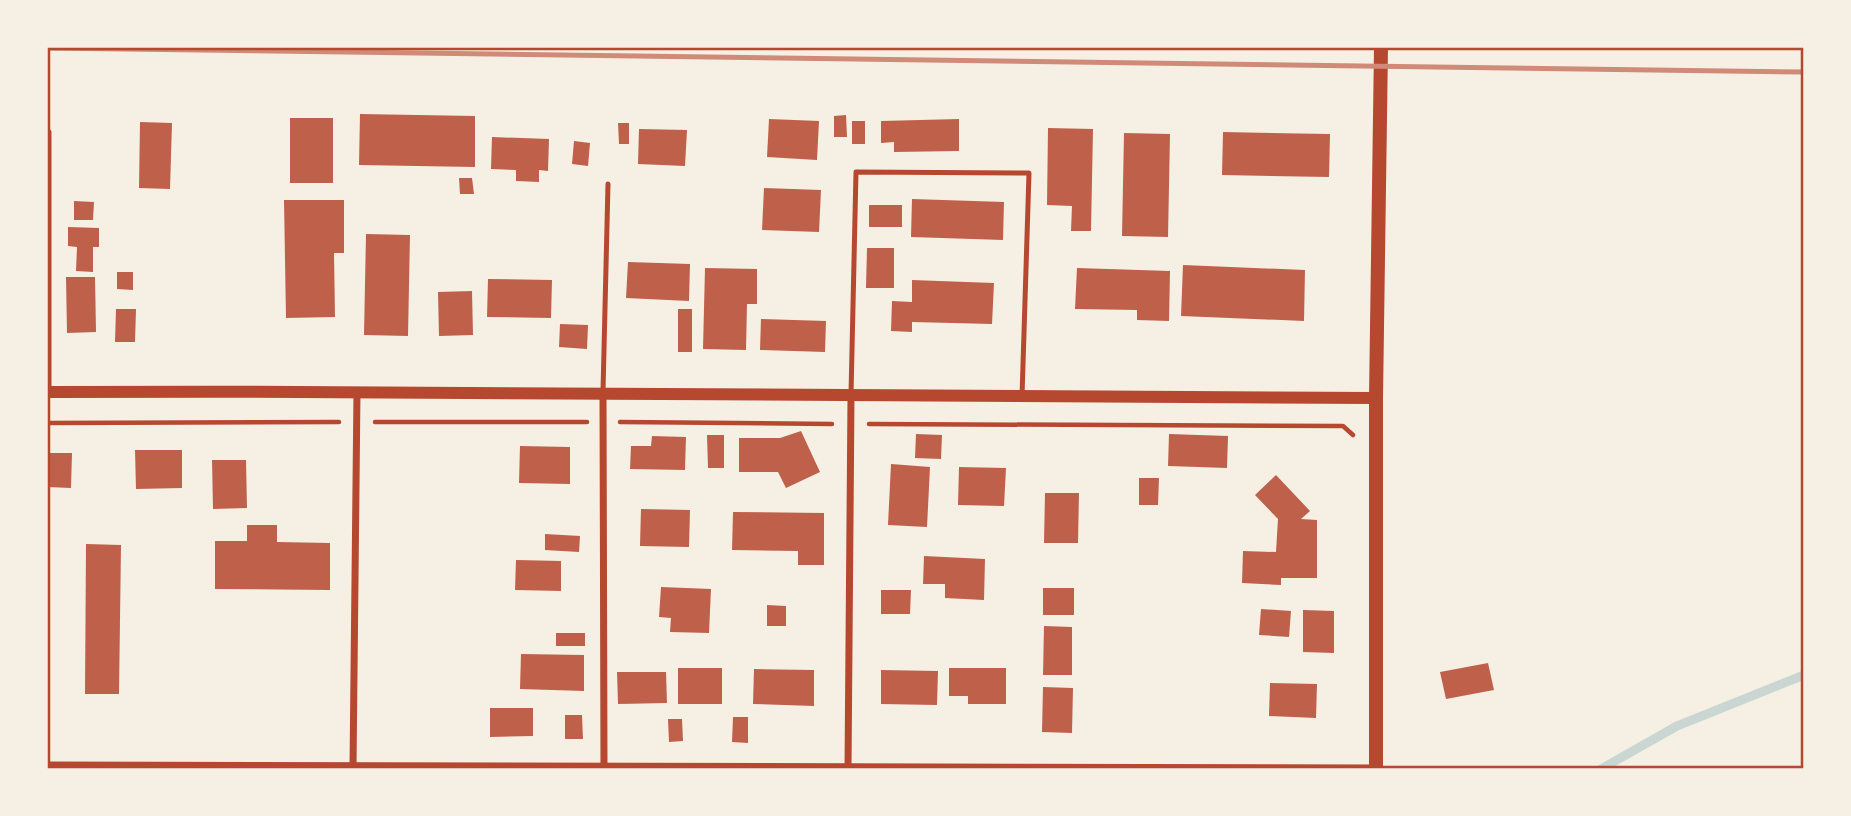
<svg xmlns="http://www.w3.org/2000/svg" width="1851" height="816" font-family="Arial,sans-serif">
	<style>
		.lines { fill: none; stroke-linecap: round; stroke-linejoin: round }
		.stream { stroke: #c9d6d2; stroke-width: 9 }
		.building { fill: #bf614a }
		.path { stroke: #b5482f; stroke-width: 4.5 }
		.service { stroke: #b5482f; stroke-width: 5 }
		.minor { stroke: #b5482f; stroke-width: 7 }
		.tertiary { stroke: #b5482f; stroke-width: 12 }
		.secondary { stroke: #b5482f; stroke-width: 14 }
		.rail { stroke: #cf8b77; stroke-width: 5 }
		.neatline { fill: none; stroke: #b5482f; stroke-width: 2.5 }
	</style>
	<rect width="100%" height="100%" fill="#f6efe4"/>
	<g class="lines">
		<polyline class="stream" points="1601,769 1677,726 1804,675"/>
	</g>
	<g class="building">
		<polygon points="360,114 475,116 475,167 359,165"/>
		<polygon points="846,115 847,137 834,137 834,116"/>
		<rect x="290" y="118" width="43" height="65"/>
		<polygon points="769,119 819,121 817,160 767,157"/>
		<polygon points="959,119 959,151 894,152 894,142 881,143 881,121"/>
		<rect x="852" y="121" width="13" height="23"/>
		<polygon points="140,122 172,123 170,189 139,188"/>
		<polygon points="618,123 629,123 629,144 619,144"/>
		<polygon points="1048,128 1093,129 1091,231 1071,231 1072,206 1047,205"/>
		<polygon points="639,129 687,130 685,166 638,164"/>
		<polygon points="1223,132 1330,134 1329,177 1222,175"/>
		<polygon points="1124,133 1170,134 1168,237 1122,236"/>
		<polygon points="492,137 549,139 548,171 539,170 539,182 516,181 516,170 491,169"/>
		<polygon points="574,141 590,143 588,166 572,164"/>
		<polygon points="459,178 472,178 474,194 460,194"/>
		<polygon points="764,188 821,190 819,232 762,230"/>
		<polygon points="912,199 1004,202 1003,240 911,237"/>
		<polygon points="284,200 344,200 344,253 334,253 335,317 286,318"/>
		<polygon points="74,201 94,202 93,220 74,220"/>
		<rect x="869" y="205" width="33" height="22"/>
		<polygon points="68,227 99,228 99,247 93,247 93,272 76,271 77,247 68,246"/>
		<polygon points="366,234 410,235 408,336 364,335"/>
		<polygon points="867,248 894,248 894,288 866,288"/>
		<polygon points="628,262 690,264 689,301 626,298"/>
		<polygon points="1183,265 1305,270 1304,321 1181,316"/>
		<polygon points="705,268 757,269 757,304 747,304 746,350 703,349"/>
		<polygon points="1077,268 1170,271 1169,321 1137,320 1137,310 1075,309"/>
		<polygon points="117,272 133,272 133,290 117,289"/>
		<polygon points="66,277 95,277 96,332 67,333"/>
		<polygon points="488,279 552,280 551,318 487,317"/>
		<polygon points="912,280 994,283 992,324 912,322 912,332 891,331 892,301 912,302"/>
		<polygon points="472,291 473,335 439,336 438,292"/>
		<polygon points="116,309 136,309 135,342 115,342"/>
		<rect x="678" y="309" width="14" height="43"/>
		<polygon points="761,319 826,321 825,352 760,350"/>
		<polygon points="560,324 588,325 587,349 559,347"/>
		<polygon points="801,431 820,472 786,488 778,472 739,472 739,438 780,438"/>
		<polygon points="916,434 942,435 941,459 915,458"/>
		<polygon points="1169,434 1228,436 1227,468 1168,466"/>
		<polygon points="707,435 724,435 724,468 708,468"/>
		<polygon points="652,436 686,437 685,470 630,469 631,446 651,446"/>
		<polygon points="520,446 570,447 570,484 519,483"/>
		<polygon points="135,450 182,450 182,488 136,489"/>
		<polygon points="47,453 72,453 71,488 47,487"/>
		<polygon points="212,460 246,460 247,508 213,509"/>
		<polygon points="891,464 930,467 927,527 888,525"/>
		<polygon points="959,467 1006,468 1004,506 958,505"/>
		<polygon points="1276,475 1310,511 1301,519 1317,520 1317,578 1281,578 1281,585 1242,583 1243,551 1276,552 1278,519 1255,495"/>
		<polygon points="1139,478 1159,478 1158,505 1139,505"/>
		<polygon points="1045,493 1079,493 1078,543 1044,543"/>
		<polygon points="641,509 690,510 689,547 640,546"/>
		<polygon points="733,512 824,513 824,565 798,565 798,551 732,550"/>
		<polygon points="247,525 277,525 277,542 330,543 330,590 215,589 215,541 247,541"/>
		<polygon points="545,534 580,536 579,552 545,550"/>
		<polygon points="86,544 121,545 119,694 85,694"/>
		<polygon points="924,556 985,559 984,600 945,598 945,584 923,584"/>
		<polygon points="516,560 561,561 561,591 515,590"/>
		<polygon points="661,587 711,589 709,633 670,632 671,618 659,617"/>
		<rect x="1043" y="588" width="31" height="27"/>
		<polygon points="881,590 911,590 910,614 881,614"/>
		<polygon points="767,605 786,606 786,626 767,626"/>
		<polygon points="1261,609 1291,611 1289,637 1259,635"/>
		<polygon points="1303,610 1334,611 1334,653 1303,652"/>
		<polygon points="1044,626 1072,627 1072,675 1043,675"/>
		<rect x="556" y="633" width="29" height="13"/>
		<polygon points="521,654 584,655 584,691 520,689"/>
		<polygon points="1488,663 1494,690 1446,699 1440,672"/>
		<rect x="678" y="668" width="44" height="36"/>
		<polygon points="949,668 1006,668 1006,704 968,704 968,696 949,696"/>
		<polygon points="754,669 814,670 814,706 753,704"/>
		<polygon points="881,670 938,671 937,705 881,704"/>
		<polygon points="617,672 666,672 667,703 618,704"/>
		<polygon points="1270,683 1317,684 1316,718 1269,716"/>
		<polygon points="1043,687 1073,688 1072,733 1042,732"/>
		<polygon points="490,708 533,708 533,736 490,737"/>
		<polygon points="565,715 582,715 583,739 565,739"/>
		<polygon points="733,717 748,717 748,743 732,742"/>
		<polygon points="668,719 682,719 683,741 669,742"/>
	</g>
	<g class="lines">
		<g class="path">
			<polyline points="375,422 587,422"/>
			<polyline points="620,422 832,424"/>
			<polyline points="47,423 339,422"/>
			<polyline points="869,424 1343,426 1353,435"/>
		</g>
		<g class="service">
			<polyline points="49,132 49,391"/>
			<polyline points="603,391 608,184"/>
			<polyline points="851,395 856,172 1029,173 1022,397"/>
		</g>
		<g class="minor">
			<polyline points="603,393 604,768"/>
			<polyline points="47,765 1376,768"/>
			<polyline points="353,768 357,391"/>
			<polyline points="848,769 851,396"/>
		</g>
		<path class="tertiary" d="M47 392C490 390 933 397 1376 398"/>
		<polyline class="secondary" points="1376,769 1376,398 1381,47"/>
		<polyline class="rail" points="47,48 1804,72"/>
	</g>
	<rect width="1851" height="816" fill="none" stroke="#f6efe4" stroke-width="98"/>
	<rect x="49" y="49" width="1753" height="718" class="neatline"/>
</svg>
